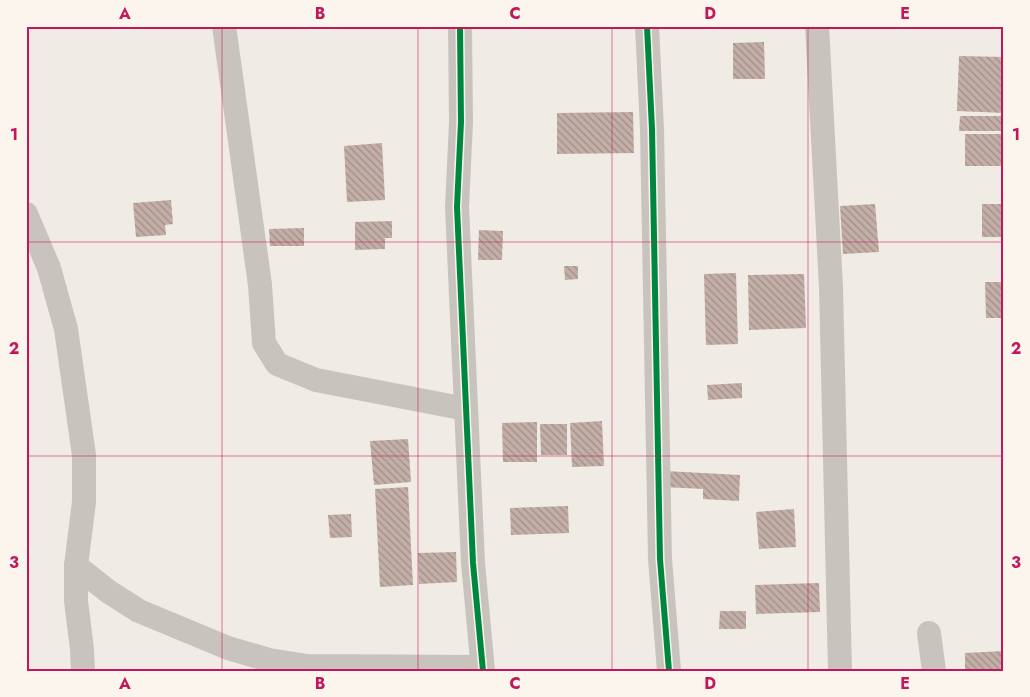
<svg xmlns="http://www.w3.org/2000/svg" width="1030" height="697" font-family="Jost,sans-serif">
	<style>
		.building { fill: url(#building-back-hatch) }
		.lines { fill: none; stroke-linecap: round; stroke-linejoin: round }
		.minor { stroke: #c9c3be; stroke-width: 24 }
		.cycleway-casing { stroke: #fbf5ee; stroke-width: 9 }
		.cycleway { stroke: #00873e; stroke-width: 6 }
		.grid { fill: none; stroke: #c2185b; stroke-width: 1; stroke-opacity: 0.55 }
		.neatline { fill: none; stroke: #c2185b; stroke-width: 2 }
		.grid-label { font-size: 16px; text-anchor: middle; font-weight: bold; fill: #c2185b }
	</style>
	<defs>
		<pattern id="building-back-hatch" width="6" height="6" patternUnits="userSpaceOnUse" patternTransform="scale(1.25)"><rect width="6" height="6" fill="#c3afa7"/><path d="M-1 5l2 2M0 0l6 6M5-1l2 2" fill="none" stroke="#a08f88"/></pattern>
	</defs>
	<rect width="100%" height="100%" fill="#f0ebe5"/>
	<g class="building">
		<polygon points="764,42 765,79 733,79 733,43"/>
		<polygon points="959,56 1004,57 1004,113 957,111"/>
		<polygon points="633,112 634,153 557,154 557,113"/>
		<polygon points="960,116 1004,116 1004,131 959,131"/>
		<rect x="965" y="134" width="39" height="32"/>
		<polygon points="382,143 385,200 347,202 344,146"/>
		<polygon points="171,200 173,224 165,225 166,235 136,237 133,203"/>
		<polygon points="875,204 879,252 843,254 840,206"/>
		<rect x="982" y="204" width="22" height="33"/>
		<polygon points="392,221 392,238 385,238 385,249 355,250 355,222"/>
		<polygon points="304,228 304,246 270,246 269,229"/>
		<polygon points="479,230 503,231 502,260 478,260"/>
		<polygon points="564,266 578,266 578,279 565,280"/>
		<polygon points="736,273 738,344 706,345 704,274"/>
		<polygon points="804,274 806,328 749,330 748,275"/>
		<polygon points="985,282 1004,282 1004,318 986,318"/>
		<polygon points="742,383 742,398 708,400 707,385"/>
		<polygon points="602,421 604,466 572,467 570,423"/>
		<polygon points="537,422 537,462 503,462 502,423"/>
		<polygon points="540,424 567,424 567,455 541,455"/>
		<polygon points="408,439 411,482 374,485 370,441"/>
		<polygon points="665,471 740,475 739,501 703,499 703,489 664,487"/>
		<polygon points="408,487 413,585 380,587 375,489"/>
		<polygon points="568,506 569,533 511,535 510,508"/>
		<polygon points="794,509 796,547 759,549 756,512"/>
		<polygon points="351,514 352,537 330,538 328,515"/>
		<polygon points="456,552 457,582 419,584 418,553"/>
		<polygon points="819,583 820,612 756,614 755,585"/>
		<polygon points="720,611 746,611 746,629 719,629"/>
		<polygon points="1004,651 1004,671 965,671 965,653"/>
	</g>
	<g class="lines">
		<g class="minor">
			<polyline points="224,26 260,285 264,343 277,364 316,380 466,409"/>
			<polyline points="460,26 461,122 457,207 473,563 483,671"/>
			<polyline points="647,26 652,129 660,559 669,671"/>
			<polyline points="817,26 831,287 840,671"/>
			<polyline points="26,214 49,268 66,329 84,455 84,502 76,566 76,601 82,649 83,671"/>
			<polyline points="76,566 109,592 139,611 228,648 269,660 307,666 482,667"/>
			<polyline points="929,633 934,671"/>
		</g>
		<g class="cycleway-casing">
			<g id="cycleway">
				<polyline points="460,26 461,122 457,207 473,563 483,671"/>
				<polyline points="647,26 652,129 660,559 669,671"/>
			</g>
		</g>
		<use href="#cycleway" class="cycleway"/>
	</g>
	<path class="grid" d="M222 26V671M418 26V671M612 26V671M808 26V671M26 242H1004M26 456H1004"/>
	<rect width="1030" height="697" fill="none" stroke="#fbf5ee" stroke-width="55"/>
	<rect x="28" y="28" width="974" height="642" class="neatline"/>
	<g class="grid-label">
		<text x="125" y="19">A</text>
		<text x="320" y="19">B</text>
		<text x="515" y="19">C</text>
		<text x="710" y="19">D</text>
		<text x="905" y="19">E</text>
		<text x="14" y="140">1</text>
		<text x="1016" y="140">1</text>
		<text x="14" y="354">2</text>
		<text x="1016" y="354">2</text>
		<text x="14" y="568">3</text>
		<text x="1016" y="568">3</text>
		<text x="125" y="689">A</text>
		<text x="320" y="689">B</text>
		<text x="515" y="689">C</text>
		<text x="710" y="689">D</text>
		<text x="905" y="689">E</text>
	</g>
</svg>
